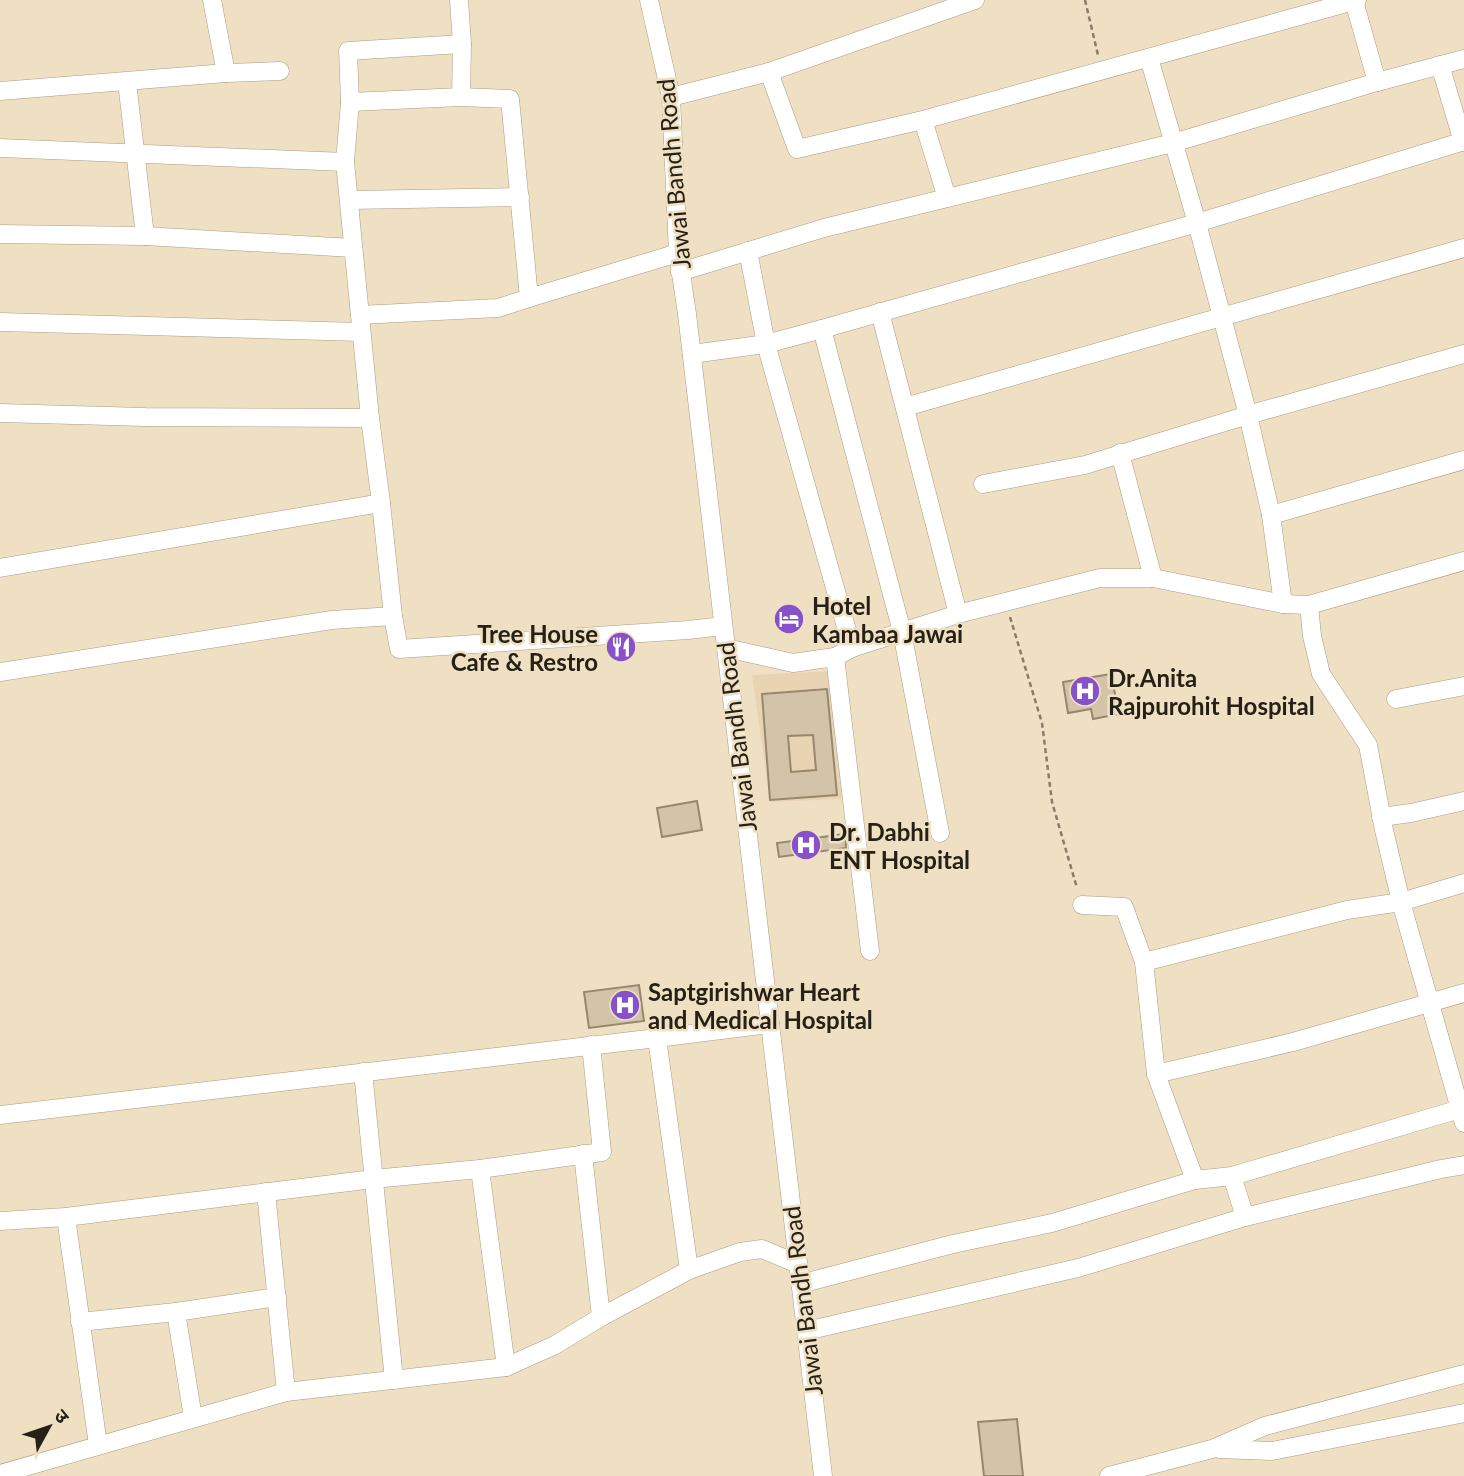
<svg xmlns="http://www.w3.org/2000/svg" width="1464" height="1476" font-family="Lato,'Noto Sans Devanagari',sans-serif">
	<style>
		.built { fill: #e8d4b2 }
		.building { fill: #d3c3a8; stroke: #96876d; stroke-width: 2; fill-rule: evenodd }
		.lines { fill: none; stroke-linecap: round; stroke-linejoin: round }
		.minor-casing { stroke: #ab9b81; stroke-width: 19 }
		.path { stroke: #887d6a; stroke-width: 2.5; stroke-dasharray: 5 3.5; stroke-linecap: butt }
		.minor { stroke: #fff; stroke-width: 18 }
		.labels { text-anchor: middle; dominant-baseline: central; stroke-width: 5; stroke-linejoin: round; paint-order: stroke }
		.street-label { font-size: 24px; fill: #262016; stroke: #f0e0c3 }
		.poi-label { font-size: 24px; font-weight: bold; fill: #262016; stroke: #f0e0c3; text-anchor: start }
	</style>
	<rect width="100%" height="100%" fill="#f0e0c3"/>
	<polygon class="built" points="830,671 842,799 770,802 752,675"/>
	<g class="building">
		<polygon points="1111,674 1119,714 1093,719 1091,709 1068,713 1063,682"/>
		<path d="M827 689 837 795 770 800 762 694ZM813 735 816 770 791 772 788 736Z"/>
		<polygon points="697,801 702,830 662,837 657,808"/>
		<polygon points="845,834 846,848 779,857 777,843"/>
		<polygon points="639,985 644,1021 589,1028 584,992"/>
		<polygon points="1017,1419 1023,1476 984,1476 978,1422"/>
	</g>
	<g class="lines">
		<g class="minor-casing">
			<g id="minor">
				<polyline points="212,0 226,73"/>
				<polyline points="459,0 462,44 461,97"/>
				<polyline points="649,0 671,97 678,253 687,314 823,1476"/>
				<polyline points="1354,1 1377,82"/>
				<polyline points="462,44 348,51 350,102 345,162 370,418 381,503 393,616 399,649 688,630 723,626"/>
				<polyline points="1149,58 1197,223 1248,415 1271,515 1283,604"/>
				<polyline points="1440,65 1463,142"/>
				<polyline points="769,72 797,149 923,120 1357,0"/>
				<polyline points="127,82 145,236"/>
				<polyline points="0,91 226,73 280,71"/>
				<polyline points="671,97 769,72 975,0"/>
				<polyline points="350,102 461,97 510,99 529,298 678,253"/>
				<polyline points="923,120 947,198"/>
				<polyline points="0,148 345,162"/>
				<polyline points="349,200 520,197"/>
				<polyline points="0,234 145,236 353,248"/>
				<polyline points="748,251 766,344 852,648"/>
				<polyline points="680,272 824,228 1173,143 1377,82 1464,59"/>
				<polyline points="880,312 958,614"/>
				<polyline points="360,315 498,308 529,298"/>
				<polyline points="0,322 361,332"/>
				<polyline points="822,329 902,632 940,833"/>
				<polyline points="692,354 766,344 822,329 1197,223 1464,141"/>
				<polyline points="905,407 1464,248"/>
				<polyline points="0,413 145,417 370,418"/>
				<polyline points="1120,453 1153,578"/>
				<polyline points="983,484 1085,465 1248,415 1464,354"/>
				<polyline points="1271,515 1464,460"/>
				<polyline points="0,568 381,503"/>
				<polyline points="1309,605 1312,636 1321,674 1368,745 1384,830 1401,902 1464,1123"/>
				<polyline points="726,648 793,663 835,657 852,648 958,614 1100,578 1153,578 1283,604 1309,605 1464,561"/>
				<polyline points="835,657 870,951"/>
				<polyline points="0,672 332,620 393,616"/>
				<polyline points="1396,699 1464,686"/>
				<polyline points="1381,817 1411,813 1464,801"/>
				<polyline points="1082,905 1124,907 1144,962 1156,1074 1195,1180"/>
				<polyline points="1144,962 1347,910 1401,902 1464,883"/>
				<polyline points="657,1038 689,1270"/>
				<polyline points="363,1072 394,1380"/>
				<polyline points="1156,1074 1293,1042 1464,993"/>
				<polyline points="0,1115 657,1038 770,1024"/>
				<polyline points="583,1154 601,1317"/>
				<polyline points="480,1169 506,1367"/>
				<polyline points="1232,1176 1245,1217"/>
				<polyline points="266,1192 286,1392"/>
				<polyline points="66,1217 98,1445"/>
				<polyline points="0,1221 66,1217 373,1179 480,1169 602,1152 591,1045"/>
				<polyline points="800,1284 953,1244 1052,1223 1195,1180 1232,1176 1460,1109 1464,1106"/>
				<polyline points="176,1312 193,1418"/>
				<polyline points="80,1322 176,1312 277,1297"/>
				<polyline points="806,1331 1078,1268 1245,1217 1441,1169 1464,1165"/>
				<polyline points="1219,1449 1272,1451 1464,1413"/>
				<polyline points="0,1474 286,1392 506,1367 555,1345 601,1317 689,1270 740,1252 762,1249 798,1264"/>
				<polyline points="1109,1476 1212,1449 1265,1426 1464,1374"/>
			</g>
		</g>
		<g class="path">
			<polyline points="1085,0 1098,55"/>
			<polyline points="1010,617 1042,723 1052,802 1077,888"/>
		</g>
		<use href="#minor" class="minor"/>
	</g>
	<defs>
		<g id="hotel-disc" transform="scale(1.575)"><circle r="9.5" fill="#8651c9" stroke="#f0e0c3"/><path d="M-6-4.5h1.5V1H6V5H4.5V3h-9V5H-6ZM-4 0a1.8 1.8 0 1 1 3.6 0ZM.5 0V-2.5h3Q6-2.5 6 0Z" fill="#fff"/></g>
		<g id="restaurant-disc" transform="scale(1.575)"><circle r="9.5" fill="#8651c9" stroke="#f0e0c3"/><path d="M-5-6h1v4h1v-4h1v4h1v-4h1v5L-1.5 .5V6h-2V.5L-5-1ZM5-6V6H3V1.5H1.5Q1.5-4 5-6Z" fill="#fff"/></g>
		<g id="hospital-disc" transform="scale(1.575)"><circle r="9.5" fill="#8651c9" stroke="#f0e0c3"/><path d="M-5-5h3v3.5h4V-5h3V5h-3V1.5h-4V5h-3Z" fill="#fff"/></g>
	</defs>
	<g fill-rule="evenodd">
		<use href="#hotel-disc" x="789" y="619"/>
		<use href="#restaurant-disc" x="621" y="647"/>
		<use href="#hospital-disc" x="1085" y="691"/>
		<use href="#hospital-disc" x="806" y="845"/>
		<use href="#hospital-disc" x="625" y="1005"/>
	</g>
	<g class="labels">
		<g class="street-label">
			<text transform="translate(673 174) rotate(-95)">Jawai Bandh Road</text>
			<text transform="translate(736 737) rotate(-97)">Jawai Bandh Road</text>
			<text transform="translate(802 1301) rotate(-97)">Jawai Bandh Road</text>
		</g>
		<g class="poi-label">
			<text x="812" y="605">Hotel<tspan x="812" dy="28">Kambaa Jawai</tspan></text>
			<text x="598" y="633" text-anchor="end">Tree House<tspan x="598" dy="28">Cafe &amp; Restro</tspan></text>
			<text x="1108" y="677">Dr.Anita<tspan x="1108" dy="28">Rajpurohit Hospital</tspan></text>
			<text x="829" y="831">Dr. Dabhi<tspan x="829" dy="28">ENT Hospital</tspan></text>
			<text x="648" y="991">Saptgirishwar Heart<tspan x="648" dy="28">and Medical Hospital</tspan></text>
		</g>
	</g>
	<g transform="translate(49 1427) rotate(50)" stroke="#f0e0c3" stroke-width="5" paint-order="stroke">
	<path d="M0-5L12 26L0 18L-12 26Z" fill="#262016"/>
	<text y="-10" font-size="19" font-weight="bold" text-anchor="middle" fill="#262016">उ</text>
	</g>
</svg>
